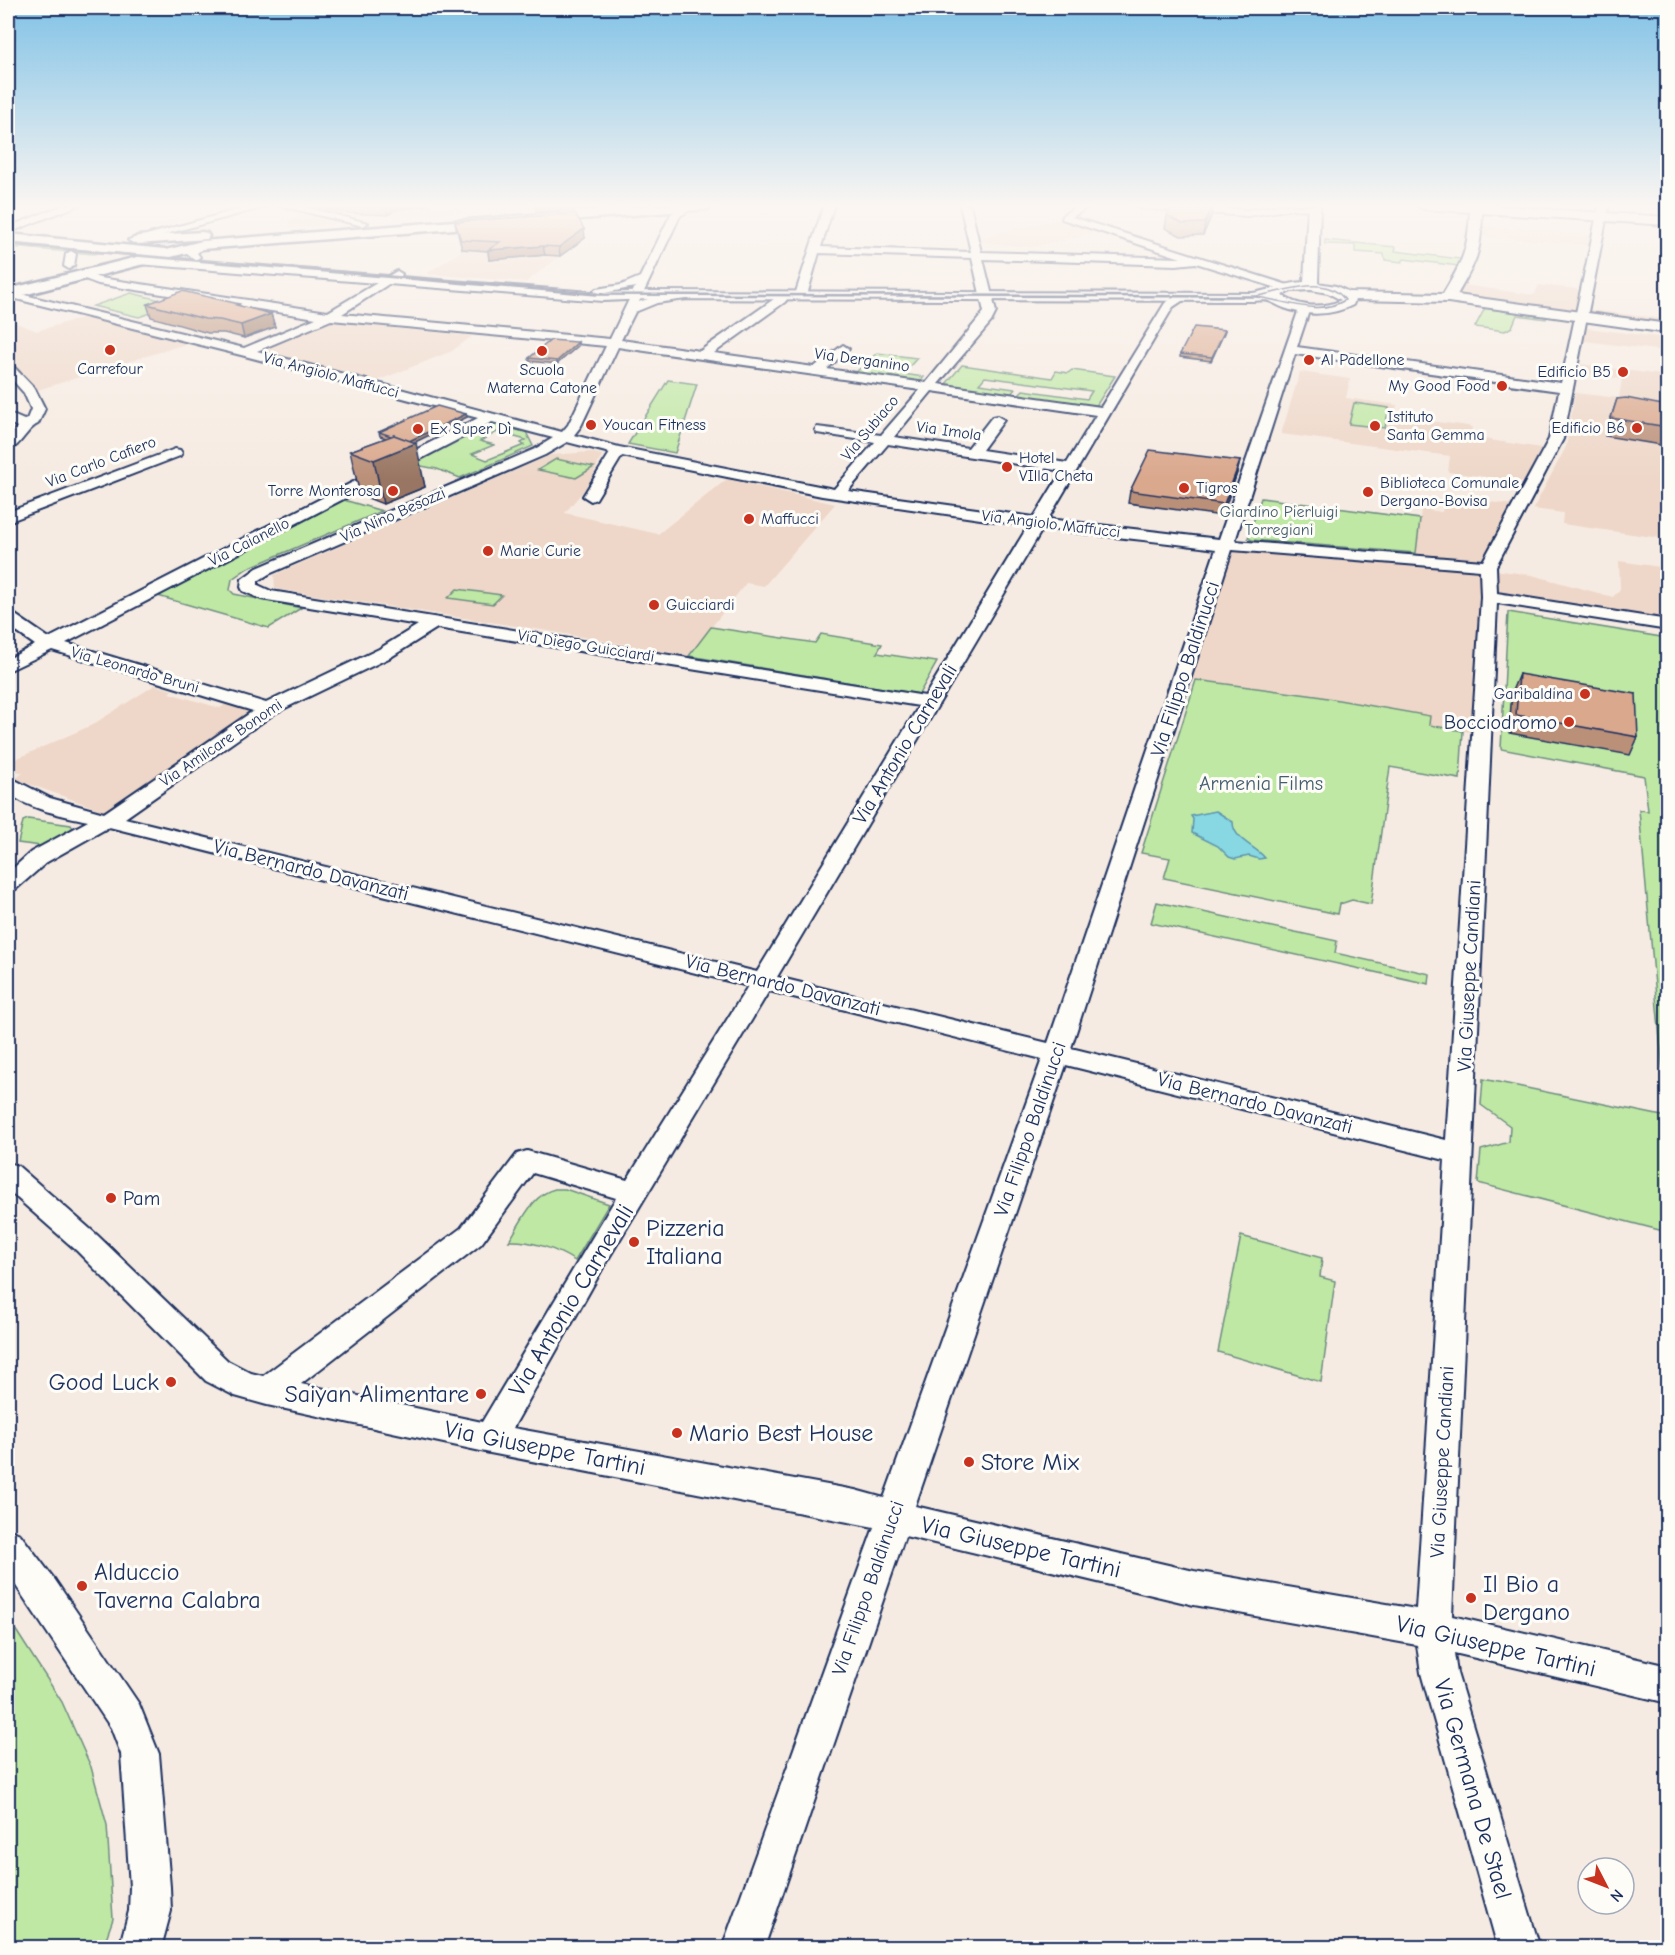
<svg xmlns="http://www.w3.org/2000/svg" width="1675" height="1955" font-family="'Comic Neue',sans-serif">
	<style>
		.built { fill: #eed7c8 }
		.green { fill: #bfe8a4; stroke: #6d8c81; stroke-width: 1.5; fill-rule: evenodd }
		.water { fill: #88d8e3; stroke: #5c94ae; stroke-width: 1.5 }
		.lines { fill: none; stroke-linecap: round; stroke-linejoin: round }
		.minor-casing { stroke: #1b2f5e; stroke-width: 4 }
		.tertiary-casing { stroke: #1b2f5e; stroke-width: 4 }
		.secondary-casing { stroke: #1b2f5e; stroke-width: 5 }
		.primary-casing { stroke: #1b2f5e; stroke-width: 5 }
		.minor { fill: #fdfcf7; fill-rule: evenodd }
		.tertiary { fill: #fdfcf7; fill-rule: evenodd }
		.secondary { fill: #fdfcf7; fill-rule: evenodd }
		.primary { fill: #fdfcf7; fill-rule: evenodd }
		.tram { stroke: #1b2f5e; stroke-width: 1.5 }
		.wall { fill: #bb9079; stroke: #1b2f5e; stroke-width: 1.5 }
		.shaded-wall { fill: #997663; stroke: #1b2f5e; stroke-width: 1.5 }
		.building { fill: #daa88d; stroke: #1b2f5e; stroke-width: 1.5 }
		.poi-dot { fill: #c8321e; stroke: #fdfcf7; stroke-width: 2 }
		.labels { text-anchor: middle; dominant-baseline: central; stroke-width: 6; stroke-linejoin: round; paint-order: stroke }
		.far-street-label { font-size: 16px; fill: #1b2f5e; stroke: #fdfcf7 }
		.far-poi-label { font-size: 16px; fill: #1b2f5e; stroke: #fdfcf7; text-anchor: start }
		.far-park-label { font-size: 16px; fill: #445d70; stroke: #fdfcf7 }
		.street-label { font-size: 20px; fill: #1b2f5e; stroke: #fdfcf7 }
		.poi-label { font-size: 20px; fill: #1b2f5e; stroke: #fdfcf7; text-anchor: end }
		.park-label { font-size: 20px; fill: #445d70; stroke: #fdfcf7 }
		.near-poi-label { font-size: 24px; fill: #1b2f5e; stroke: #fdfcf7; text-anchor: start }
		.near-street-label { font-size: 24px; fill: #1b2f5e; stroke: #fdfcf7 }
	</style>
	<rect width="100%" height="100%" fill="#f6ebe2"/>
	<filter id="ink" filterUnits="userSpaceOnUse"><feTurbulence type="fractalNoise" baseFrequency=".0167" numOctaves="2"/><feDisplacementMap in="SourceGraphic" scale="12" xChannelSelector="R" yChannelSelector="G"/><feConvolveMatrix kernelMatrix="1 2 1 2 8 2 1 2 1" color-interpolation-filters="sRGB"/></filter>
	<g filter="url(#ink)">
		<g class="built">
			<polygon points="309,205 554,205 411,216 345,213"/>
			<polygon points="314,212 343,218 332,225 290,228 288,221"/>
			<polygon points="574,218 585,238 526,282 426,274 462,250 456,228"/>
			<polygon points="1060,219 1101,231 1031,248 980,242 987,236"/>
			<polygon points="1475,225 1517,230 1518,228 1597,237 1595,247 1503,238 1475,235"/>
			<polygon points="1456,284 1534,295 1539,285 1586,290 1582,309 1667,319 1667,328 1449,297"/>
			<polygon points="88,316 195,341 31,392 8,366 8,320 37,331"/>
			<polygon points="330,322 472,336 452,351 374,382 259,352"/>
			<polygon points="1579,327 1666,338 1664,351 1577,340"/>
			<polygon points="1580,364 1667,376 1667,539 1562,524 1563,513 1533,509 1566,447 1575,393 1619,398 1622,379 1578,372"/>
			<polygon points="1300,372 1350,379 1346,398 1397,405 1395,417 1462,425 1472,427 1471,437 1541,448 1525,482 1448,472 1450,456 1281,434"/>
			<polygon points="590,452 602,455 589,484 565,513 658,534 727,479 835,504 764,586 746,583 689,656 548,631 275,589 274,575 551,455"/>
			<polygon points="1445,496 1520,506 1488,569 1532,575 1613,597 1620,589 1619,561 1667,568 1667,625 1489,596 1482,734 1429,725 1429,716 1316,696 1182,678 1226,545 1415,560 1421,509 1442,512"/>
			<polygon points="155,685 172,690 169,693 220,708 226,704 252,712 107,812 15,779 23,773 13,770 17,767 9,762 92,725"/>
		</g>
		<g class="green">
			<polygon points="1325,240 1396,247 1395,251 1461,259 1458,266 1404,259 1402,262 1385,260 1384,254 1355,252 1355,245 1325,244"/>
			<polygon points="8,241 108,250 94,254 8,247"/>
			<polygon points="174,257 384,275 380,277 165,260"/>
			<polygon points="131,293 177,304 139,317 93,306"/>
			<polygon points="1485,308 1547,317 1546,319 1517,315 1512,327 1505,331 1475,327"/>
			<polygon points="877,353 917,358 903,374 924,377 920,382 855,373"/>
			<polygon points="962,365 1052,378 1056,371 1068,373 1072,370 1115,376 1096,406 1018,395 1023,390 1087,399 1092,391 985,377 979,384 1015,389 1011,394 945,385"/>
			<polygon points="668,380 697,384 675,453 628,444"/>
			<polygon points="1354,403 1389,408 1385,428 1349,424"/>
			<path d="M491 423 526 432 533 446 460 478 437 469 411 464ZM497 432 526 440 521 443 524 445 487 460 472 454 494 445 480 441Z"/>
			<polygon points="556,459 594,467 576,478 538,470"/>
			<polygon points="1261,498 1420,519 1416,553 1252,540 1248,538"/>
			<polygon points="344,500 382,511 248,568 232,579 230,590 234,594 301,608 269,628 158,596"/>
			<polygon points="457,589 502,595 493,604 448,598"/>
			<polygon points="1508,612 1667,638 1667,1232 1478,1183 1481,1150 1509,1142 1510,1126 1481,1105 1483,1079 1667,1117 1639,810 1648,811 1644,776 1501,749"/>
			<polygon points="711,627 815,643 821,634 882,644 877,653 937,662 919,694 689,656"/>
			<polygon points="1196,680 1316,696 1430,716 1429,725 1463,731 1460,779 1390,767 1371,904 1352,900 1340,904 1338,914 1164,878 1170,858 1141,853"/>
			<polygon points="28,819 71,825 75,832 49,847 18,843 23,821"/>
			<polygon points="1157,902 1337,941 1335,953 1430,974 1429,984 1151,923"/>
			<path d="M555 1189H565L609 1204 575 1261C557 1249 530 1240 509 1241 521 1223 532 1194 555 1189Z"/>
			<polygon points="1241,1236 1322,1258 1320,1277 1335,1281 1321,1382 1218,1352"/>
			<polygon points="8,1618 62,1702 91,1767 107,1825 113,1919 103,1947 8,1947"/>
		</g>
		<path class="water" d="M1216 811 1233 822C1233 840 1256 846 1265 858L1259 859 1249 856 1235 859 1229 857 1218 846 1192 833 1193 819 1191 816Z"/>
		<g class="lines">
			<g class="minor-casing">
				<g id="minor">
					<polygon points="64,205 79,205 8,233 8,227"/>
					<polygon points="255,205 272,205 133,243 128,240"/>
					<polygon points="277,205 296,205 368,223 363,226"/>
					<path d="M685 205 696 206 680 216 639 302C652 297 689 287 699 295L693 298 657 303 635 312 621 340 700 351 784 292 790 295 785 302 714 353 814 367 843 345 849 349 827 369 926 383 984 312 972 258 819 253 807 295 805 297H797L795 295 824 205H834L821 247 971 252 960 205H970L981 252 1181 258 1062 219 1064 214 1079 205H1091L1072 217 1288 285V289L1284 290 1196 263 1176 265 983 259 996 312 991 322 938 384 1101 407 1165 303 1175 297H1183L1185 299 1173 307 1048 519 1219 539 1300 306 1304 305 1310 308 1297 347 1561 383 1599 205H1609L1563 439 1496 566 1497 593 1668 620V630L1497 603 1452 1616 1668 1666V1703L1454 1653 1457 1673 1540 1948H1498L1421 1673 1417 1645 1194 1605 905 1536 764 1948H722L874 1527 490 1453 267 1405 235 1396 206 1381 77 1251 8 1190V1163L18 1166 97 1235 228 1361 251 1373 263 1376 461 1228 517 1154 527 1151 627 1180 748 986 109 827 47 862 16 889 8 891V873L31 852 88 821C61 815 31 810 8 793V778L15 780 50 798 104 813 253 711 52 650 8 671V659L35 645 8 626V613L14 614 49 638 478 418 241 355 8 297V291L244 348 316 318 98 284 74 275 79 272 100 278 328 312 397 271 402 274 401 276 342 314 610 339 635 287 600 294 594 291 596 289 621 285 640 277 671 214ZM331 320 606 346 568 425 562 432 257 351ZM618 347 624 348 920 390 881 435 817 427 815 430 817 433 875 442 834 489 619 447 574 435 581 426ZM1295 354 1559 391 1549 439 1483 561 1235 541ZM932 391 1096 415 1067 463 982 450 1004 420 997 416 992 417 968 448 894 437ZM492 422 553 438 535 449 257 568 242 579 241 587 243 591 261 599 418 625 379 649 266 703 66 643ZM567 442 610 453 583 496 591 501 596 499 622 456 822 496 1028 526 925 696 271 591 258 585V581L269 574 545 455ZM888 444 1062 471 1034 517 848 491ZM1043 528C1101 536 1158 541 1216 549L1048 1043 777 977ZM1232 550 1480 570 1481 597 1446 1140 1071 1048ZM437 628 919 706 757 972 125 818 275 713 391 657ZM769 991 1042 1059 884 1498 855 1490 513 1428 604 1266ZM1066 1065 1445 1160 1416 1609 1194 1571 915 1506ZM533 1173 616 1198 482 1422 301 1384 481 1244Z"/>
					<polygon points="1134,205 1182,205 1247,210 1279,205 1319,207 1314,210 1293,209 1247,216 1139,208"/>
					<polygon points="202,242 207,245 197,253 200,257 195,260 186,252"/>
					<polygon points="71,251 76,254 74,266 69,269 64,266 66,254"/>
					<path d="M8 364 12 365 35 389 45 409 38 424C26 429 21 447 8 450V438L17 427 8 422V413L24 420 27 419 31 409 24 393 8 375Z"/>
					<polygon points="175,449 180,450 182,453 180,456 8,522 8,512"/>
					<polygon points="8,1529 20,1534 55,1580 139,1704 159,1754 170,1887 171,1911 161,1948 119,1948 129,1911 130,1887 121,1754 111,1728 8,1574"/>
				</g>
			</g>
			<g class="tertiary-casing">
				<path id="tertiary" d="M1308 205H1320L1318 283 1336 286 1349 292 1443 294C1463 261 1468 250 1470 212L1423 209 1417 205H1483L1668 217V225L1482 213C1481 253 1477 260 1457 295L1668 324V333L1448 302 1355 300 1353 305C1332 316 1306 316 1284 308 1267 301 1272 299 1253 301L650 299 603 301 138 264 131 260 138 256 603 293 650 291 1253 293C1271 290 1285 283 1304 282ZM1311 290 1328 293 1341 300C1324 309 1297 307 1282 295L1292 291Z"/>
			</g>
			<g class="secondary-casing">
				<g id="secondary">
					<polygon points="202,232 207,233 209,236 207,239 138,244 131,240 138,236"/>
					<polygon points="8,234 165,249 172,253 165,257 8,242"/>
				</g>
			</g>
			<g class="primary-casing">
				<polygon id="primary" points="654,205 714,205 708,209 202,249 8,299 8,289 202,241"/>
			</g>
			<use href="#minor" class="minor"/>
			<use href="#tertiary" class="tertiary"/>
			<use href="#secondary" class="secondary"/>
			<use href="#primary" class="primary"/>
			<path class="tram" d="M8 244 604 294 1256 296C1283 293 1325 272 1345 300 1318 317 1285 300 1256 297L597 295 8 245"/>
		</g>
		<g class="wall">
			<polygon points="308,205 431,205 395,210 388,215 345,213"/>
			<polygon points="1213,205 1211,217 1203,235 1181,236 1165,228 1167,216"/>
			<polygon points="455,222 585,238 560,256 545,255 489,260 488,251 462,249 457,231"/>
			<polygon points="147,304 239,304 240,306 271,314 275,327 244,338 224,333 208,333 151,317"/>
			<polygon points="1225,330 1224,333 1211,361 1180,357 1180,354"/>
			<polygon points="578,346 557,364 529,361 529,358"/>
			<polygon points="1617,399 1668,406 1668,446 1605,436"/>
			<polygon points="466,414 467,417 414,442 425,487 383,504 360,495 350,451 386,438 380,436 379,432"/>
			<polygon points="1240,461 1237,473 1222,516 1128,503 1130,491"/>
			<polygon points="1519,674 1638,737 1630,755 1509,733 1512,691"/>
		</g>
		<g class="shaded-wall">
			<polygon points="386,205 431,205 395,210 388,215"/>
			<polygon points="535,205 568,205 569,210 536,212"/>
			<polygon points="1213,205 1211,217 1203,235 1205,223"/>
			<polygon points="584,229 585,238 560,256 559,247"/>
			<polygon points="543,246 545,255 489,260 488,250"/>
			<polygon points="271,314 275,327 244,338 241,325"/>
			<polygon points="1225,330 1224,333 1211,361 1212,357"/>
			<polygon points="578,342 578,346 557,364 557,361"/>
			<polygon points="466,414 467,417 409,445 409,441"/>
			<polygon points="416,443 425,487 383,504 374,460"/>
			<polygon points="1240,461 1237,473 1222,516 1224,504"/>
		</g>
		<g class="building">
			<polygon points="1172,205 1213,205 1205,223 1183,224 1167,216"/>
			<polygon points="575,213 584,229 559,247 543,246 488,250 500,242 461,240 455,222"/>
			<polygon points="182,291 239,304 236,305 271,314 241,325 220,320 205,319 147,304"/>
			<polygon points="1194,327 1225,330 1212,357 1180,354"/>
			<polygon points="551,340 578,342 557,361 529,358"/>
			<polygon points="1626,398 1668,406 1668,427 1611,418 1617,399"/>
			<polygon points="437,406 466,414 409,441 394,435 391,436 379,432"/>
			<polygon points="394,435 416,443 374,460 350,451"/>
			<polygon points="1150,450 1240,461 1224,504 1130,491"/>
			<polygon points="1519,674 1636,694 1638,737 1516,715"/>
		</g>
	</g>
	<linearGradient id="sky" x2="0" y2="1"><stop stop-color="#81c2e6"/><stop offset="0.43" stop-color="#fbf6f2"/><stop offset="1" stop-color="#fbf6f2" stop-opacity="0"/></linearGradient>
	<rect width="1675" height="479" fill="url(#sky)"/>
	<g class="poi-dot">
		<circle cx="110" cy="350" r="6"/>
		<circle cx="542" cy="351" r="6"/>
		<circle cx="1309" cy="360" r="6"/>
		<circle cx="1623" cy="372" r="6"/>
		<circle cx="1502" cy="386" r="6"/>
		<circle cx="591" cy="425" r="6"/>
		<circle cx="1375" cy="426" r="6"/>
		<circle cx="1637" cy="428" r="6"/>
		<circle cx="418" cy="429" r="6"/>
		<circle cx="1007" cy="467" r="6"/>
		<circle cx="1184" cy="488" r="6"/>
		<circle cx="393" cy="491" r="6"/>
		<circle cx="1368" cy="492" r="6"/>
		<circle cx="749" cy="519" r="6"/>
		<circle cx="488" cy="551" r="6"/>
		<circle cx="654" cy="605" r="6"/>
		<circle cx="1585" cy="694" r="6"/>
		<circle cx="1569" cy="722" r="6"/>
		<circle cx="111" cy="1198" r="6"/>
		<circle cx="634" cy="1242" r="6"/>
		<circle cx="171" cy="1382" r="6"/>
		<circle cx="481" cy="1394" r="6"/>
		<circle cx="677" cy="1433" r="6"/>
		<circle cx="969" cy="1462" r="6"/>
		<circle cx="82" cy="1586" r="6"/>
		<circle cx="1471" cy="1598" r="6"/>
	</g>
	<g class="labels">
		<g class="far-street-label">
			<text transform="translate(862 360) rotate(8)">Via Derganino</text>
			<text transform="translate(331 375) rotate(15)">Via Angiolo Maffucci</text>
			<text transform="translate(870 428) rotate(-50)">Via Subiaco</text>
			<text transform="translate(949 431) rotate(8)">Via Imola</text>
			<text transform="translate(101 462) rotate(-21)">Via Carlo Cafiero</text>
			<text transform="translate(393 515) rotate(-24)">Via Nino Besozzi</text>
			<text transform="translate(1051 524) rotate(7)">Via Angiolo Maffucci</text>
			<text transform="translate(249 542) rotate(-27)">Via Caianello</text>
			<text transform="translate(586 646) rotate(9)">Via Diego Guicciardi</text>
			<text transform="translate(135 670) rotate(16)">Via Leonardo Bruni</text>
			<text transform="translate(221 743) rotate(-34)">Via Amilcare Bonomi</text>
		</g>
		<g class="far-poi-label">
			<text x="1321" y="360">Al Padellone</text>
			<text x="110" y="369" text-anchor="middle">Carrefour</text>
			<text x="542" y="370" text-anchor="middle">Scuola<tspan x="542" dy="18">Materna Catone</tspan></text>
			<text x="1611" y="372" text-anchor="end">Edificio B5</text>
			<text x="1490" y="386" text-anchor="end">My Good Food</text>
			<text x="1387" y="417">Istituto<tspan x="1387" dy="18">Santa Gemma</tspan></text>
			<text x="603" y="425">Youcan Fitness</text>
			<text x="1625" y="428" text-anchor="end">Edificio B6</text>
			<text x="430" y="429">Ex Super Dì</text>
			<text x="1019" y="458">Hotel<tspan x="1019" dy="18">VIlla Cheta</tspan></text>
			<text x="1380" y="483">Biblioteca Comunale<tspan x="1380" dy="18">Dergano-Bovisa</tspan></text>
			<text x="1196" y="488">Tigros</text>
			<text x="381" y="491" text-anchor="end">Torre Monterosa</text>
			<text x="761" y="519">Maffucci</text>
			<text x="500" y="551">Marie Curie</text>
			<text x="666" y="605">Guicciardi</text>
			<text x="1573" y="694" text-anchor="end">Garibaldina</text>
		</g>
		<g class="far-park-label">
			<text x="1279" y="512">Giardino Pierluigi<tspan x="1279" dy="18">Torregiani</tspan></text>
		</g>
		<g class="street-label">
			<text transform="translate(1185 669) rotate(-72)">Via Filippo Baldinucci</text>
			<text transform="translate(905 744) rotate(-59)">Via Antonio Carnevali</text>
			<text transform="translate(311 870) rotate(14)">Via Bernardo Davanzati</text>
			<text transform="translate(1469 976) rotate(-87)">Via Giuseppe Candiani</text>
			<text transform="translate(783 985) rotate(14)">Via Bernardo Davanzati</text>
			<text transform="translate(1255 1103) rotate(14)">Via Bernardo Davanzati</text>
			<text transform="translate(1030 1129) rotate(-71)">Via Filippo Baldinucci</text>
			<text transform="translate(1442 1462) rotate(-87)">Via Giuseppe Candiani</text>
			<text transform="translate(868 1588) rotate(-71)">Via Filippo Baldinucci</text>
		</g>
		<g class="poi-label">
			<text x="1557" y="722">Bocciodromo</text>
			<text x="123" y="1198" text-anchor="start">Pam</text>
		</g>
		<g class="park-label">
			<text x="1261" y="783">Armenia Films</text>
		</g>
		<g class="near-poi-label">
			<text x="646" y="1228">Pizzeria<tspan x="646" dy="28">Italiana</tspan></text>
			<text x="159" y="1382" text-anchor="end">Good Luck</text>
			<text x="469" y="1394" text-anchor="end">Saiyan Alimentare</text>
			<text x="689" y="1433">Mario Best House</text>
			<text x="981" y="1462">Store Mix</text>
			<text x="94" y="1572">Alduccio<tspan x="94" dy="28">Taverna Calabra</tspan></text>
			<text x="1483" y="1584">Il Bio a<tspan x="1483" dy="28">Dergano</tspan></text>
		</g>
		<g class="near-street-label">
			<text transform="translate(571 1300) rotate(-59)">Via Antonio Carnevali</text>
			<text transform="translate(545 1448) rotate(11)">Via Giuseppe Tartini</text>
			<text transform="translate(1021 1547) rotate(13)">Via Giuseppe Tartini</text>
			<text transform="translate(1496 1646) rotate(13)">Via Giuseppe Tartini</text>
			<text transform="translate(1473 1789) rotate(74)">Via Germana De Stael</text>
		</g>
	</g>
	<rect width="1675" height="1955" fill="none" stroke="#fdfcf7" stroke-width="30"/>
	<rect x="15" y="15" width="1645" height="1925" fill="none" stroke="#1b2f5e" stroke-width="2" filter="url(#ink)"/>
	<g transform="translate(1606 1886) rotate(132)"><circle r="28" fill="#fdfcf7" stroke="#a3aaba" stroke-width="1.5"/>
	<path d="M0-4.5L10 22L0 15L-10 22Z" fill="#c8321e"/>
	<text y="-9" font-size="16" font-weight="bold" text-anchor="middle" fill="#1b2f5e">N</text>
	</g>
</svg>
